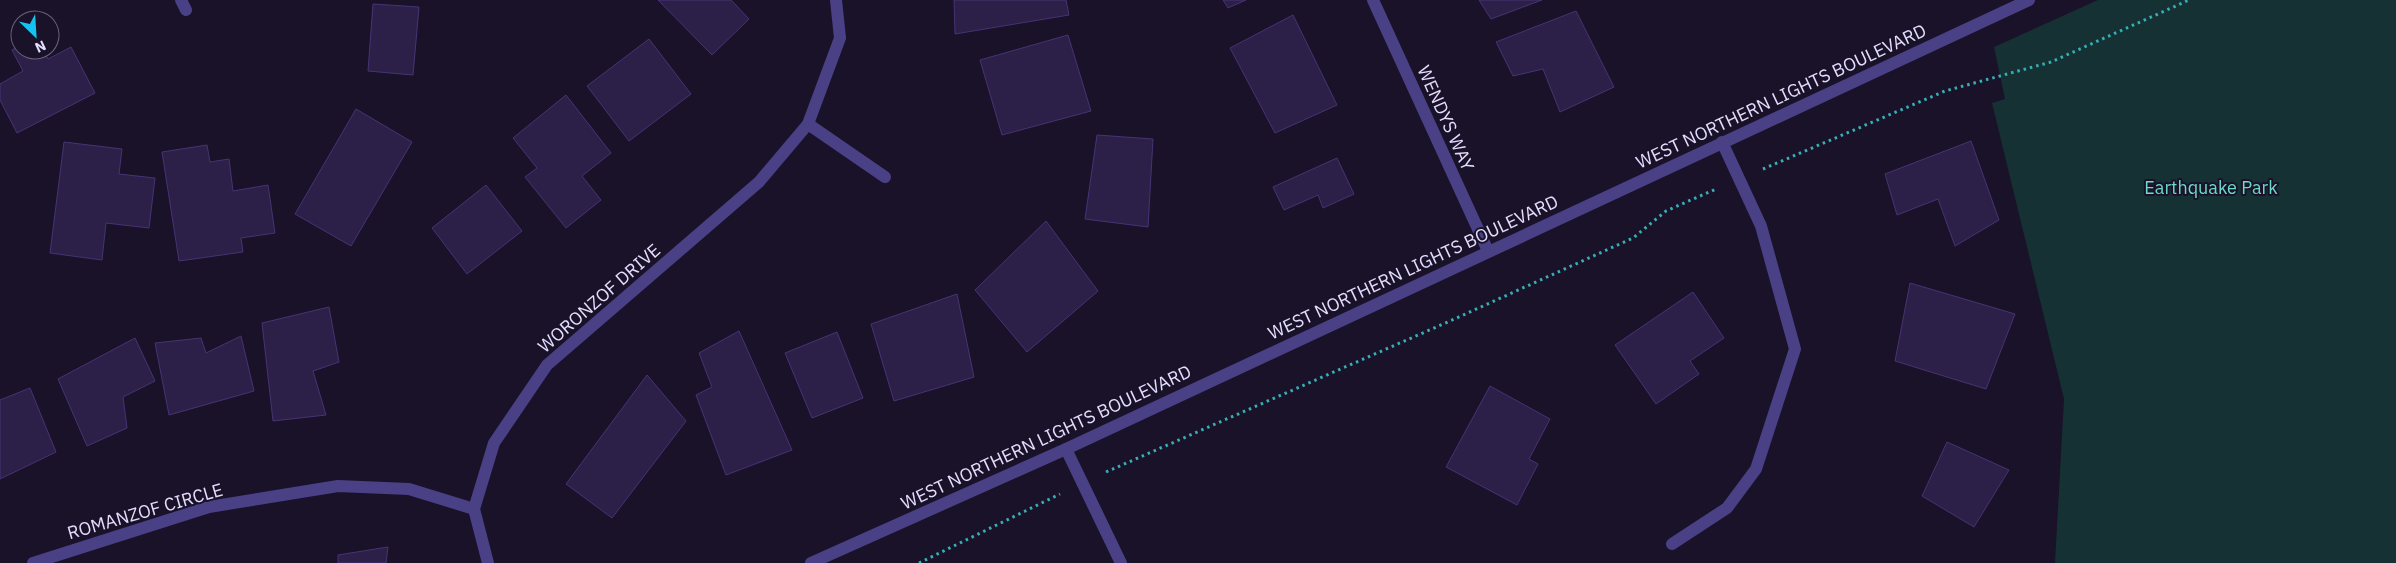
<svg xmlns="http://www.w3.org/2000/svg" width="2396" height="563" font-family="'IBM Plex Sans',sans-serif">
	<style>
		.green { fill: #163133 }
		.building { fill: #2c2049; stroke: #473374 }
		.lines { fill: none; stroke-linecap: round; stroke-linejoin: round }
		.path { stroke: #38afb5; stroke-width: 3; stroke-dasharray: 2.5 4; stroke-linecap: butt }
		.minor { stroke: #4a4085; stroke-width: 12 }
		.labels { text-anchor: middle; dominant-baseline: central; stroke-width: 4; stroke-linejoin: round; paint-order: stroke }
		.street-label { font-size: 18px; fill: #e4ddfd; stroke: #191229 }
		.park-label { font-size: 18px; fill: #6cdaca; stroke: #191229 }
	</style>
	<rect width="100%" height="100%" fill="#191229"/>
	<polygon class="green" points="2098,0 2396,0 2396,563 2055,563 2064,399 1992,103 2005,99 1994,47"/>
	<g class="building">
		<polygon points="658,0 731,0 749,19 712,55"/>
		<polygon points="954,0 1066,0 1069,15 955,34"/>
		<polygon points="1223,0 1246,0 1228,8"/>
		<polygon points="1479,0 1542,0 1491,19"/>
		<polygon points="373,4 419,7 413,75 368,71"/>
		<polygon points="1576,11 1614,87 1560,112 1543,69 1513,76 1496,42"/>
		<polygon points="1293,15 1337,105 1275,133 1230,48"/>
		<polygon points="1068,35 1091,111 1002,135 980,60"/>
		<polygon points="649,39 691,94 629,141 587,86"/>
		<polygon points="20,46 20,50 43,50 48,59 71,47 95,93 17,133 0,100 0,84 23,71 12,50"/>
		<polygon points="566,95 611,153 582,176 601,200 566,228 525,177 537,168 513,138"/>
		<polygon points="356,109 412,142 351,246 295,214"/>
		<polygon points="1097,135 1153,139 1148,227 1085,219"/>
		<polygon points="1971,141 1999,220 1955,246 1938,199 1897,215 1885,174"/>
		<polygon points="64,142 122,149 119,174 155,178 149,228 106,223 102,260 50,253"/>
		<polygon points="207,145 210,162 229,159 233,191 268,185 275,233 241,238 243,252 179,261 162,152"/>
		<polygon points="1337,158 1354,194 1323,208 1318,195 1284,210 1273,187"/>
		<polygon points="486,185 522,231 467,274 432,228"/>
		<polygon points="1046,221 1098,291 1027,352 975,290"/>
		<polygon points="1910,283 2015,314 1986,389 1895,361"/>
		<polygon points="1693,292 1724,338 1690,361 1699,374 1656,404 1615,345"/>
		<polygon points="957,294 974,377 894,401 871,324"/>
		<polygon points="329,307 339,362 313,371 326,415 273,421 262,323"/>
		<polygon points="739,331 792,450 726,475 696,395 712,387 699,353"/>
		<polygon points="837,332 863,398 812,418 785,353"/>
		<polygon points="241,336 254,391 169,415 155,343 201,338 206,353"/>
		<polygon points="135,338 155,381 123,397 127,428 87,446 58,379"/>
		<polygon points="647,375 686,421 612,518 566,484"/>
		<polygon points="1490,386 1550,419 1529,459 1538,464 1517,505 1446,467"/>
		<polygon points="30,388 56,452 0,479 0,400"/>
		<polygon points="1947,442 2009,470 1974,527 1922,496"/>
		<polygon points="388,547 386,563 338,563 338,555"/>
	</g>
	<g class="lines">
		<g class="path">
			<polyline points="1763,169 1945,91 2051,62 2189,0"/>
			<polyline points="1106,472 1450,321 1633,238 1666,211 1716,189"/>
			<polyline points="919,563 1060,494"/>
		</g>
		<g class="minor">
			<polyline points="181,0 186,10"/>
			<polyline points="1373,0 1488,251"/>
			<polyline points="808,124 885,177"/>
			<polyline points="1066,449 1121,563"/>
			<polyline points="1672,544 1727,508 1756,469 1795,349 1761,226 1722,142"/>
			<polyline points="33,563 209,507 338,486 409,489 474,509"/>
			<polyline points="488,563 474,509 494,443 547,365 759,182 808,124 840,38 836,0"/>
			<polyline points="811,563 1066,449 2029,0"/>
		</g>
	</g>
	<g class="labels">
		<g class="street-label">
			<text transform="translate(1781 96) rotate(-25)">WEST NORTHERN LIGHTS BOULEVARD</text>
			<text transform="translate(1446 118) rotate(66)">WENDYS WAY</text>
			<text transform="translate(1413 267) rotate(-25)">WEST NORTHERN LIGHTS BOULEVARD</text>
			<text transform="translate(599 298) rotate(-41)">WORONZOF DRIVE</text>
			<text transform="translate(1046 437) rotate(-25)">WEST NORTHERN LIGHTS BOULEVARD</text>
			<text transform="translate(145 511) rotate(-16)">ROMANZOF CIRCLE</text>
		</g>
		<g class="park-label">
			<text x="2211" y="187">Earthquake Park</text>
		</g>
	</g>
	<g transform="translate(35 35) rotate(155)"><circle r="24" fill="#191229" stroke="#6a637e"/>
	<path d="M0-4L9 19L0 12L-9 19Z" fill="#15c3f1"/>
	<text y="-8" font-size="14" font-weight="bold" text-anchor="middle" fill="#e4ddfd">N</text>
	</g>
</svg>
